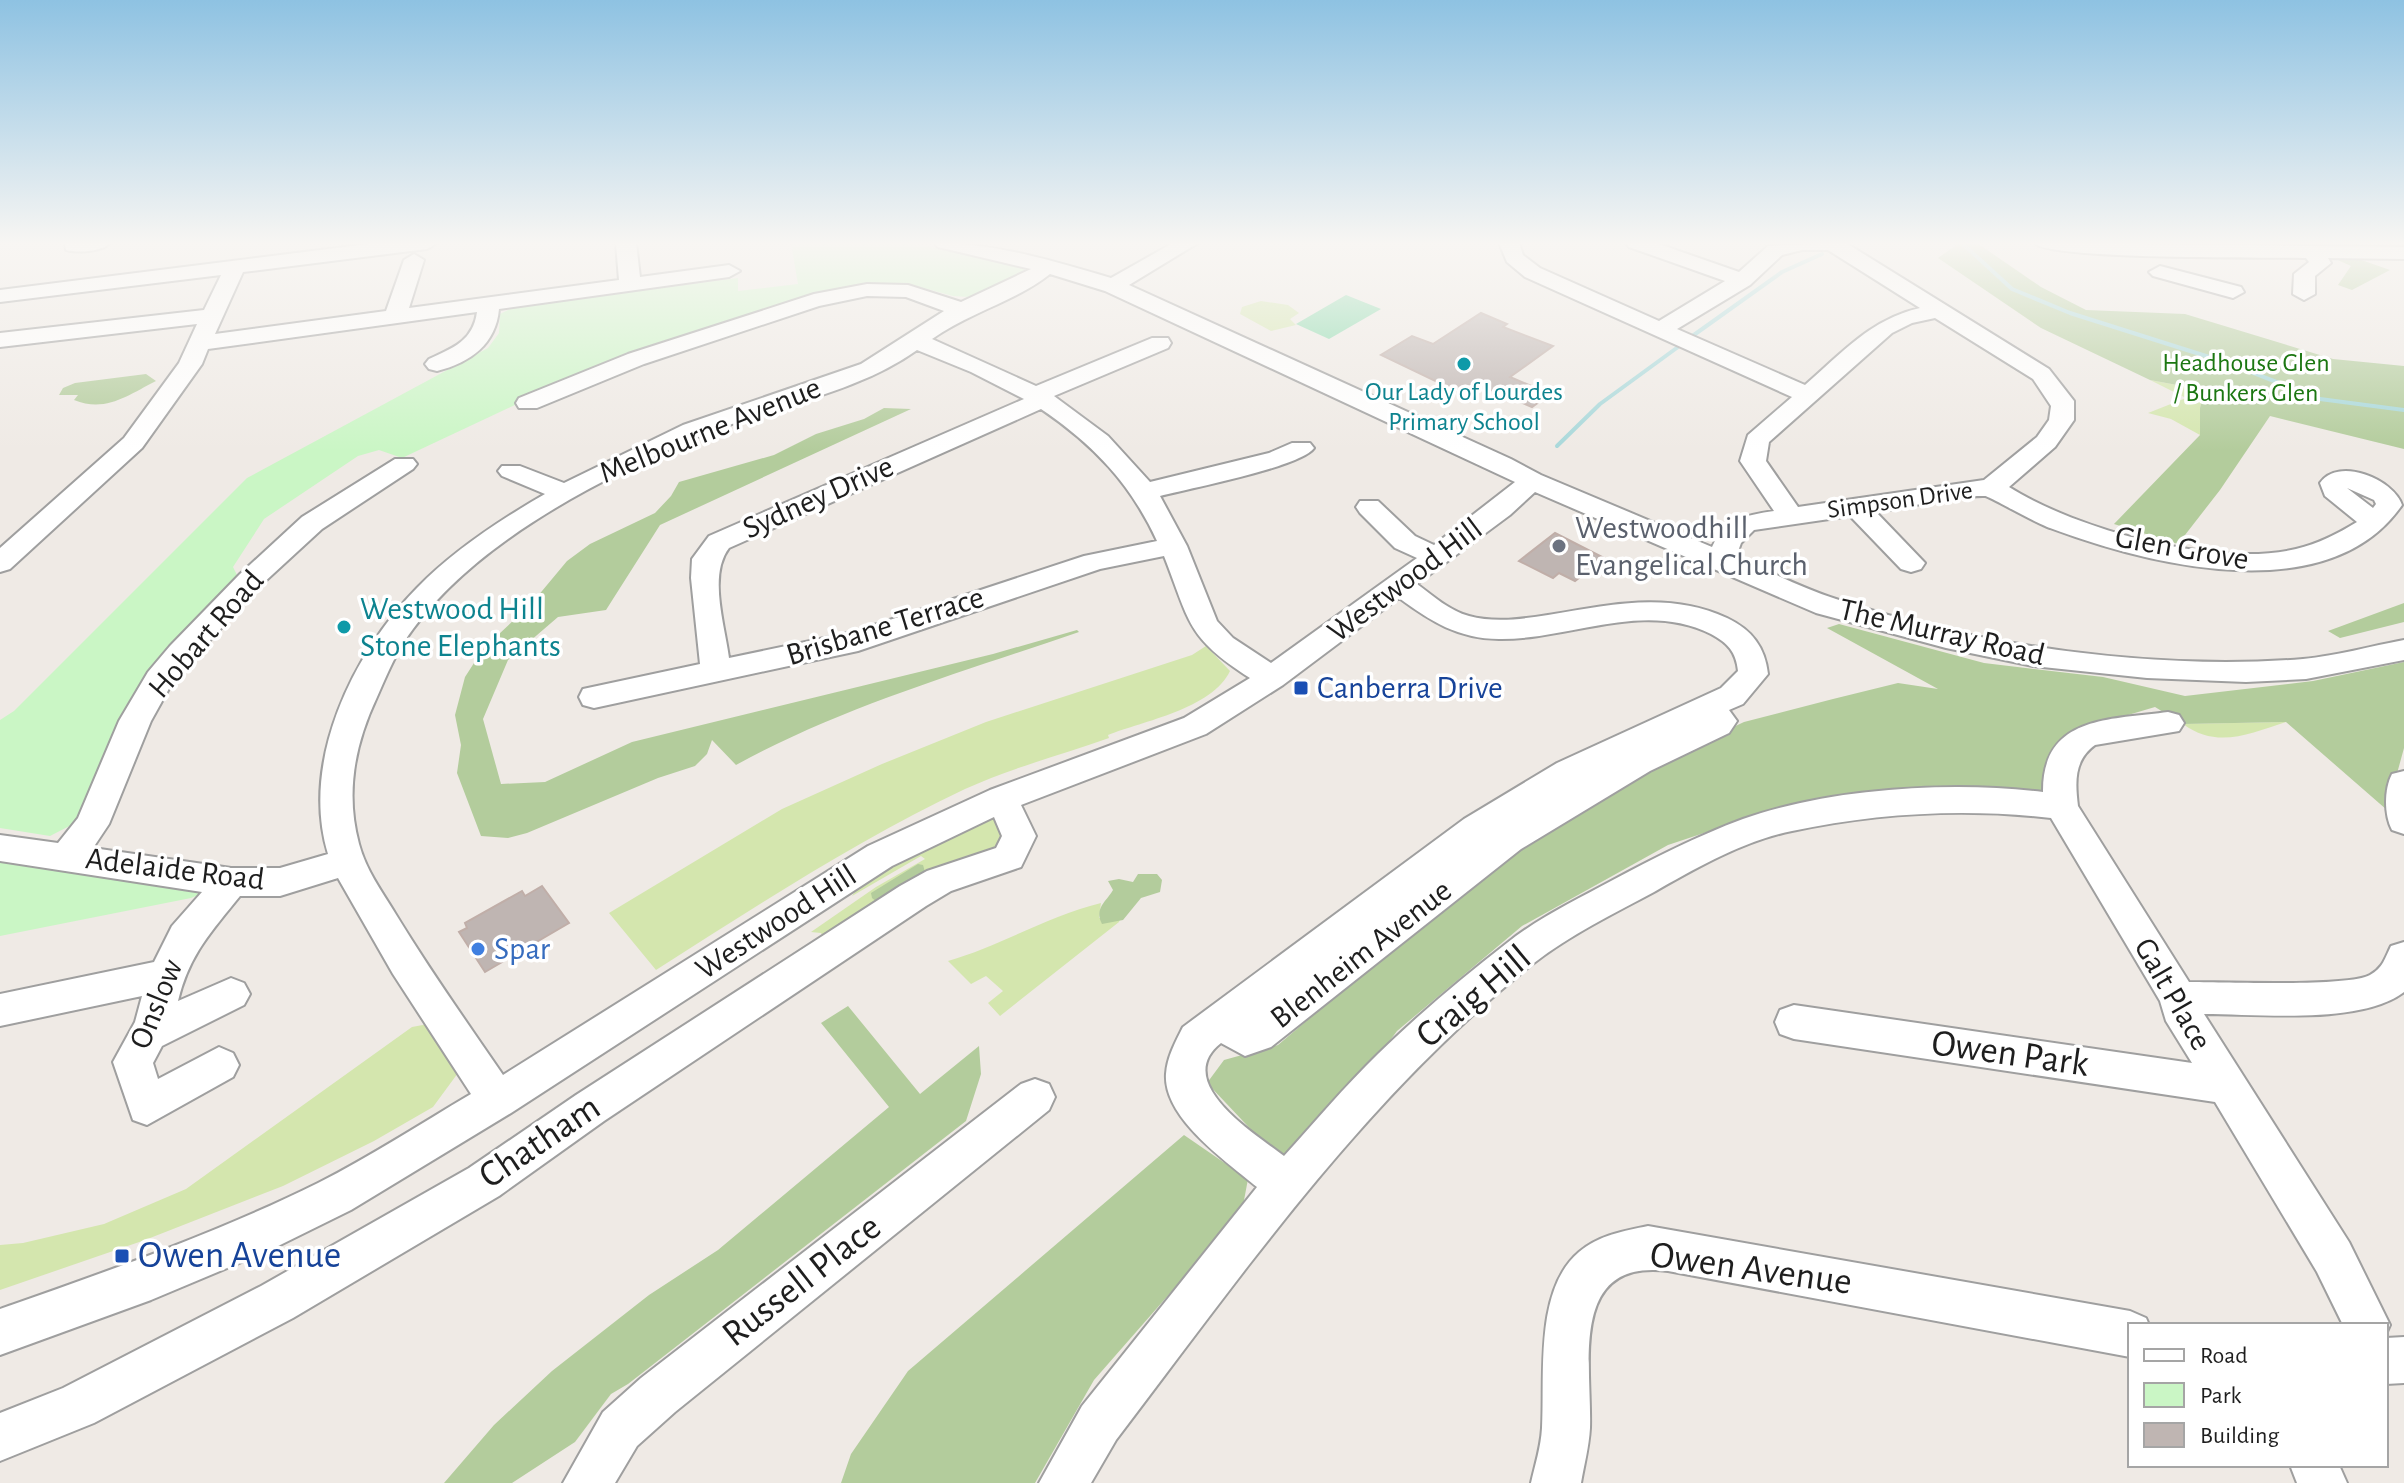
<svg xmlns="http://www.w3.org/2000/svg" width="2404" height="1483" font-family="'Alegreya Sans',sans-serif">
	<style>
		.grass { fill: #d4e6ae }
		.forest { fill: #b3cc9c }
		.park { fill: #caf6c5 }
		.pitch { fill: #88d9ab }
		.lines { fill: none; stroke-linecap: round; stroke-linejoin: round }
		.stream { stroke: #a8d8da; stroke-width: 4 }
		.building { fill: #bfb5b2; stroke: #c0aea8; stroke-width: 2 }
		.minor-casing { stroke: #9f9f9f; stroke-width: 4 }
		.minor { fill: #fff; fill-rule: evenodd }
		.culture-dot { fill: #0f9aa8; stroke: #fff; stroke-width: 3 }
		.worship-dot { fill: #6b7280; stroke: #fff; stroke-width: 3 }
		.transit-dot { fill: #1a4fb4; stroke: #fff; stroke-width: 3 }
		.shop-dot { fill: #3f7fe0; stroke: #fff; stroke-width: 3 }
		.labels { text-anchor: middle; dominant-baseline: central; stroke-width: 7; stroke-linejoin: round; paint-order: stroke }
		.far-park-label { font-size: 26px; fill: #1c7712; stroke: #fff }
		.far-culture-label { font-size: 26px; fill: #0d838f; stroke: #fff }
		.far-street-label { font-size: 26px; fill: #1e1e1e; stroke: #fff }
		.street-label { font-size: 32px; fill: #1e1e1e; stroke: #fff }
		.worship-label { font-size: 32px; fill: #5b616d; stroke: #fff; text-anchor: start }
		.culture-label { font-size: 32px; fill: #0d838f; stroke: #fff; text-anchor: start }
		.transit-label { font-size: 32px; fill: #164399; stroke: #fff; text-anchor: start }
		.shop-label { font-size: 32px; fill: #366cbe; stroke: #fff; text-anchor: start }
		.near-street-label { font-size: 38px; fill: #1e1e1e; stroke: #fff }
		.near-transit-label { font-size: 38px; fill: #164399; stroke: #fff; text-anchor: start }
	</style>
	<rect width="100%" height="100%" fill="#efeae5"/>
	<g class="grass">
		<polygon points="1261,301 1288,305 1299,313 1290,319 1296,325 1271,331 1240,314 1242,307"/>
		<polygon points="2150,380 2204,390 2200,408 2200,435 2171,419 2148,413 2186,398"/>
		<path d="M1206 646 1230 671C1212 709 1143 721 1108 735L1109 738C1061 755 1011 768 965 789 857 840 757 906 656 970L609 913 782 809 882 764 986 722 1192 655Z"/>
		<path d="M2286 722C2249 734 2217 749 2183 724Z"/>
		<polygon points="982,819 995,819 1004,824 1001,847 826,943 821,933 811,932 876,887 925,859 921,856 852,896 862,881"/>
		<path d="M1101 903 1099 918 1120 919 1119 922 1000 1016 988 1003 1003 991 986 976 971 984 948 961C1000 946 1048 916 1101 903Z"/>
		<polygon points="428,1024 458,1073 433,1107 374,1141 283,1186 145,1240 0,1290 0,1245 23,1243 104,1224 186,1189 412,1027"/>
	</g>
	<g class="forest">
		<polygon points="1952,243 1977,243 2041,287 2086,310 2185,314 2333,359 2404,366 2404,449 2270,416 2220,490 2178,544 2114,524 2200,435 2200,408 2204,390 2150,380 2041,328 1938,258 1955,246"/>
		<polygon points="2347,255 2390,270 2352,290 2338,285 2351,266 2329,256"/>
		<path d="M146 374 156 381C128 395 106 413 74 400L78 395H59L63 388 75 383Z"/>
		<path d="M884 408 911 409 660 525 606 610 558 617 508 660 483 719 501 784 545 782 632 742 993 654 1077 630 1079 632C963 672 844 706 736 765L712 740 707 754 695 766 658 778 527 833 508 838 481 836 457 773 461 745 455 715 465 677 483 649 532 603 567 561 590 544 655 513 671 496 679 482 774 455 816 434 864 419Z"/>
		<polygon points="2404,603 2404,622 2340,638 2328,631"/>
		<polygon points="1839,624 1984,663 2103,677 2185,696 2313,681 2404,662 2404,748 2387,810 2286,722 2183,724 2155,707 2101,723 2062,741 2042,793 1941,787 1764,813 1668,845 1522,926 1397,1031 1319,1136 1277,1157 1207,1083 1224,1060 1278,1045 1442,906 1530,839 1674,755 1744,722 1833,699 1898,683 1938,689 1827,628"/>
		<polygon points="918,864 923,865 926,875 877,902 872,898 871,893"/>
		<path d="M1138 874H1157L1162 880 1160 892 1141 898 1123 920 1102 924C1094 908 1106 902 1113 890L1108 881 1119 879 1133 882Z"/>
		<polygon points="848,1006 920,1094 979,1046 981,1074 966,1121 628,1384 611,1394 575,1442 512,1483 444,1483 494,1425 552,1371 649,1295 718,1250 889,1107 821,1023"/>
		<polygon points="1184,1135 1248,1179 1242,1211 1094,1380 1035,1483 841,1483 851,1454 908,1371"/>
	</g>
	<g class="park">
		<polygon points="791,243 908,243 1023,264 1026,269 1012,279 968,297 953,296 909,284 860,287 534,396 402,458 379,450 358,456 264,519 233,567 240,581 214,604 83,819 50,836 0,828 0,720 14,711 247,478 488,348 499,333 500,314 514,307 738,278 738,291 798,284"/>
		<polygon points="0,848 231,882 191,898 0,936"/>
	</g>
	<polygon class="pitch" points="1346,295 1381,309 1329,339 1296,324"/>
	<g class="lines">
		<g class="stream">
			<polyline points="1962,243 2012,289 2070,313 2228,363 2320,399 2404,410"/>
			<polyline points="1691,337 1782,272 1822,254"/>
			<polyline points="1557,446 1600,404 1678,347"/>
		</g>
	</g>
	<g class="building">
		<polygon points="1481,313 1507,324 1503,327 1553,346 1510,377 1550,394 1532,407 1484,387 1469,397 1381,355 1412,336 1433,344"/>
		<polygon points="1555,533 1604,558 1575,581 1559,573 1553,578 1519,561"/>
		<polygon points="542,886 569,923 485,972 459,932 467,928 465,923 522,891 525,896"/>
	</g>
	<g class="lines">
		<g class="minor-casing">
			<g id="minor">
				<path d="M65 243H110C101 252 78 253 66 250Z"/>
				<path d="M376 243H437L427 249 243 272 215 334 386 311 404 260 414 254 424 260 409 308 619 280 616 243H636L640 277 729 265 740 271 729 277 499 309C496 344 470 363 437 371L429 369 425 364 429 359C453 348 473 341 477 312L208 349 202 364 142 448 10 569 0 572V548L124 438 179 363 197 324 0 347V333L204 310 221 275 0 302V290Z"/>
				<path d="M935 243C996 243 1053 261 1111 278L1173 243H1198L1129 285 1511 459 1541 475 1712 547C1725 519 1746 515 1774 511L1740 461 1748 435 1792 397 1525 277 1507 262 1499 243H1519L1523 255 1540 268 1659 321 1725 281 1629 247 1626 243H1656L1739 272 1768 246 1846 243 2049 369 2074 401V420L2055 447 2009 487C2077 530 2217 568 2296 549 2318 544 2339 533 2357 522L2325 496 2320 483C2339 456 2394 480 2402 505 2329 611 2149 565 2050 528 2037 524 1989 496 1985 496 1957 495 1906 508 1876 512L1925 563 1921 569 1911 572 1901 569 1850 516 1754 530 1741 543 1736 557C1769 571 1802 588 1836 599 1976 646 2156 671 2303 659 2336 656 2371 646 2404 640V660L2306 679 2246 682 2147 678 2033 666 1946 648 1816 613 1535 492 1510 515 1417 584C1433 596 1450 611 1469 616 1494 623 1523 619 1548 615 1610 605 1668 591 1727 618 1752 630 1765 647 1768 674L1743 704 1729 710 1737 721 1729 733 1650 771 1521 849 1271 1047 1245 1056 1221 1043C1171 1082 1255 1134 1284 1156 1315 1122 1345 1086 1378 1054 1418 1015 1463 977 1507 943 1538 918 1576 900 1611 881 1654 858 1697 836 1743 819 1831 788 1952 781 2043 792 2042 715 2111 720 2168 712L2179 715 2184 723 2179 731 2095 745C2074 760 2075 782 2078 806L2189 982C2222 982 2349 987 2370 975 2383 968 2385 958 2391 946L2404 942V992C2361 1025 2259 1014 2204 1014L2349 1242 2390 1325 2386 1334V1325H2343L2317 1272 2215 1102 1794 1039 1780 1034 1775 1022 1780 1010 1794 1005 2192 1063 2166 1021 2160 1001 2051 818C1965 808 1876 813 1792 831 1743 841 1696 868 1654 892 1613 914 1570 935 1534 963 1367 1095 1244 1272 1116 1440L1091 1483H1039L1082 1406 1257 1187C1227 1162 1163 1118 1166 1074 1167 1057 1176 1041 1183 1027L1464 819 1557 763 1721 688 1738 671C1736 652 1728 643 1711 634 1643 600 1570 640 1499 639 1459 639 1430 621 1399 598L1283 685 1206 734 1021 805 1036 836 1021 867 951 891 926 906 604 1121 499 1196 293 1318 94 1423 0 1461V1413L63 1388 261 1286 469 1168 576 1095 900 886 927 871 996 848 1002 836 994 817 892 866 511 1113 351 1210 270 1250 151 1300 0 1355V1309C108 1271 215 1234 318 1183 370 1157 420 1124 471 1094L393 974 338 878 280 896H240C211 932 189 955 178 1001L231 978 244 983 250 994 244 1005 162 1046 153 1063 158 1079 219 1047 233 1053 239 1065 233 1077 147 1125 133 1120 113 1062 135 1022 142 996 0 1026V994L154 962 172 926 202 892 0 861V835L58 843 78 818 119 721 148 672 170 646 240 574 302 517 395 459H413L417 464 413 469 322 529 260 586 192 660 171 685 151 721 109 824 93 848 231 868H280L328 854C300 762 353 653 417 588 454 550 500 520 545 494L502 476 498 471 502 466H520L564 483 683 425 861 364 944 311 906 297 867 296 819 306 644 364 537 408H519L516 403 519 398 628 354 814 294 867 284 908 285 961 302 1031 269 938 247ZM1802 250H1828L1920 308C1871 319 1842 353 1805 385L1677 329 1750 285 1782 255ZM1050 274 1105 291 1515 482 1434 545 1415 536 1378 501H1360L1356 507 1360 513 1395 548 1417 558 1271 663 1233 638 1217 621 1187 546 1160 496C1187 489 1301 467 1314 448L1310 443H1292L1269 453 1150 482 1108 436 1054 396 1168 348 1171 343 1168 338H1152L1036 386 932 339C970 312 1016 301 1050 274ZM1935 318 2033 379 2051 406 2049 420 2037 437 1984 480 1798 507 1766 461 1769 442 1892 333 1912 323ZM917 350 971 372 1024 399 709 536 692 559 691 578 700 664 583 689 579 697 583 705 594 708 858 651 1100 569 1164 556C1190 622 1186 637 1250 678L1184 718 990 790 868 846 503 1075C466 1021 429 969 395 913 381 890 366 870 359 844 345 792 355 744 377 697 385 679 393 659 404 642 467 546 595 481 698 437 770 406 854 395 917 350ZM1041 409C1093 444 1131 484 1157 541L1084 556 853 632 729 658C725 626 708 575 729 548ZM2347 488 2374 500 2376 504 2373 508Z"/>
				<path d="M2034 243 2404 247V259L2328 258 2331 263 2315 276V294L2304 300 2293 294 2294 274 2309 262 2306 258C2269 257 2049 260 2034 243Z"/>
				<polygon points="2160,266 2241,287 2244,292 2233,298 2153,276 2149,272"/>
				<path d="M2404 771V834L2392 830C2384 815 2384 789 2392 774Z"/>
				<polygon points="1035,1079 1049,1084 1055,1097 1049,1110 675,1412 637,1446 615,1483 563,1483 603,1412 641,1378 1021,1084"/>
				<path d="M1648 1226 2130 1311 2146 1318 2149 1325H2130V1357L1668 1271C1568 1258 1592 1365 1590 1428 1589 1447 1584 1465 1581 1483H1531C1535 1465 1541 1447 1542 1428 1545 1376 1534 1290 1579 1252 1599 1235 1624 1231 1648 1226Z"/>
				<polygon points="2404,1337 2404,1383 2386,1384 2386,1338"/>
				<polygon points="2290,1465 2339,1465 2347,1483 2297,1483"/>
			</g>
		</g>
		<use href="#minor" class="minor"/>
	</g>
	<linearGradient id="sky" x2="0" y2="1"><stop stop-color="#8ec2e2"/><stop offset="0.54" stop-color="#f8f6f3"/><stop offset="1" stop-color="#f8f6f3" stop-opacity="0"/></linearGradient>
	<rect width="2404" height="451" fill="url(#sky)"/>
	<g class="culture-dot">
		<circle cx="1464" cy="364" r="8"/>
		<circle cx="344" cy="627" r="8"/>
	</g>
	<circle class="worship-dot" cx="1559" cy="546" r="8"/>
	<g class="transit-dot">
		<rect x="1293" y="680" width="16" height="16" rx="4"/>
		<rect x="114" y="1248" width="16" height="16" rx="4"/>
	</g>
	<circle class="shop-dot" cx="478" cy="949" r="8"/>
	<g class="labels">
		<g class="far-park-label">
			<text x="2246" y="363">Headhouse Glen<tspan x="2246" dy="30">/ Bunkers Glen</tspan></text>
		</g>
		<g class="far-culture-label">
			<text x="1464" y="392">Our Lady of Lourdes<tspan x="1464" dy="30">Primary School</tspan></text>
		</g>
		<g class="far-street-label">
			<text transform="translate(1900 500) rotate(-8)">Simpson Drive</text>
		</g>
		<g class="street-label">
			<text transform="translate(710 430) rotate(-22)">Melbourne Avenue</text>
			<text transform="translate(818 497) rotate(-24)">Sydney Drive</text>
			<text transform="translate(2182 548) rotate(10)">Glen Grove</text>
			<text transform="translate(1405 580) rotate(-37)">Westwood Hill</text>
			<text transform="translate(885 626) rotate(-17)">Brisbane Terrace</text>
			<text transform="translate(1942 632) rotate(13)">The Murray Road</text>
			<text transform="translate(206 634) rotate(-49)">Hobart Road</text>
			<text transform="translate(175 869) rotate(7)">Adelaide Road</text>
			<text transform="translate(776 922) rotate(-33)">Westwood Hill</text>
			<text transform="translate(1361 954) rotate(-38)">Blenheim Avenue</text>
			<text transform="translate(2173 994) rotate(60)">Galt Place</text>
			<text transform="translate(156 1004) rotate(-68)">Onslow</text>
		</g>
		<g class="worship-label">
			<text x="1575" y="528">Westwoodhill<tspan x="1575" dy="37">Evangelical Church</tspan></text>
		</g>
		<g class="culture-label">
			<text x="360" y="609">Westwood Hill<tspan x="360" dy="37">Stone Elephants</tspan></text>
		</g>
		<g class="transit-label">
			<text x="1317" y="688">Canberra Drive</text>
		</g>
		<g class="shop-label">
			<text x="494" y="949">Spar</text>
		</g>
		<g class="near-street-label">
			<text transform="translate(1474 997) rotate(-40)">Craig Hill</text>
			<text transform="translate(2010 1054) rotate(8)">Owen Park</text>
			<text transform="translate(540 1142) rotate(-34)">Chatham</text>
			<text transform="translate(1751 1269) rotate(8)">Owen Avenue</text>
			<text transform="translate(802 1281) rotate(-38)">Russell Place</text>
		</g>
		<g class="near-transit-label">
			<text x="138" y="1256">Owen Avenue</text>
		</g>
	</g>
	<rect x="2128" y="1323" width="260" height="144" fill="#ffffff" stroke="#a5a5a5" stroke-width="2"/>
	<rect x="2144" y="1349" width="40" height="12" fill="#ffffff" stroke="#a5a5a5" stroke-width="2"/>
	<text x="2200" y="1363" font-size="24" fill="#1e1e1e">Road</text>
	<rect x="2144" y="1383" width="40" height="24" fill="#caf6c5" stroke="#a5a5a5" stroke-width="2"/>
	<text x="2200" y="1403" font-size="24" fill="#1e1e1e">Park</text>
	<rect x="2144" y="1423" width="40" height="24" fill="#bfb5b2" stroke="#a5a5a5" stroke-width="2"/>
	<text x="2200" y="1443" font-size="24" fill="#1e1e1e">Building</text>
</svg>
